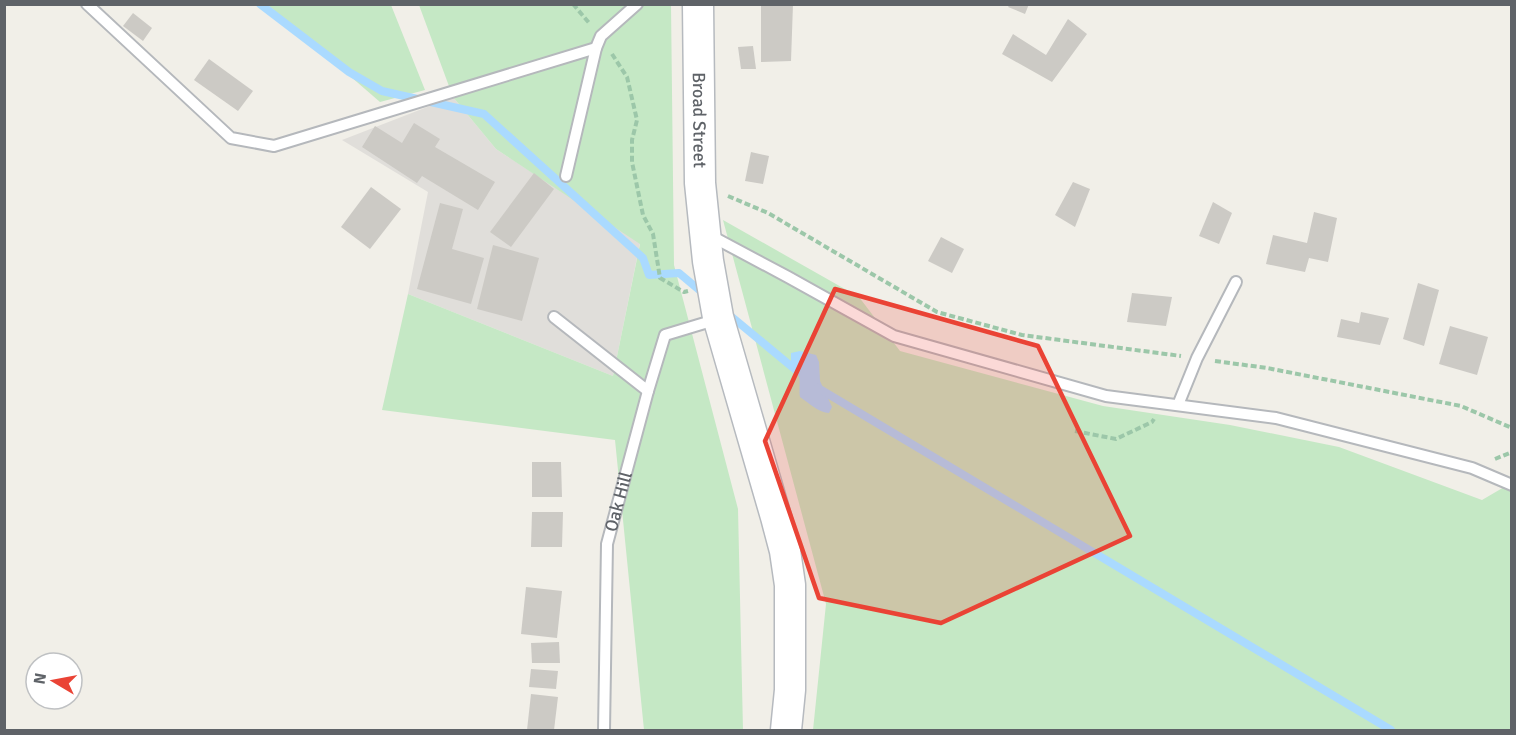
<svg xmlns="http://www.w3.org/2000/svg" width="1516" height="735" font-family="Signika,sans-serif">
	<style>
		.industrial { fill: #e0deda }
		.green { fill: #c5e8c5 }
		.water { fill: #aadaff }
		.lines { fill: none; stroke-linecap: round; stroke-linejoin: round }
		.stream { stroke: #aadaff; stroke-width: 8 }
		.building { fill: #cccac5 }
		.lane-casing { stroke: #b5b8bc; stroke-width: 14 }
		.secondary-casing { stroke: #b6babf; stroke-width: 33 }
		.path { stroke: #9cc7a9; stroke-width: 4; stroke-dasharray: 6 3; stroke-linecap: butt }
		.lane { stroke: #fff; stroke-width: 10 }
		.secondary { stroke: #fff; stroke-width: 30 }
		.marked { fill: #ea4335; fill-opacity: 0.2; stroke: #ea4335; stroke-width: 4.5; stroke-linejoin: round }
		.labels { text-anchor: middle; dominant-baseline: central; stroke-width: 4.5; stroke-linejoin: round; paint-order: stroke }
		.street-label { font-size: 18px; fill: #5f6368; stroke: #fff }
	</style>
	<rect width="100%" height="100%" fill="#f1efe8"/>
	<polygon class="industrial" points="453,97 496,149 640,243 613,376 408,294 428,192 342,140"/>
	<g class="green">
		<polygon points="268,5 391,5 425,90 380,102"/>
		<polygon points="419,5 671,5 674,265 738,509 743,730 644,730 615,440 382,410 408,294 613,376 640,244 496,149 453,97"/>
		<polygon points="723,220 859,297 900,351 1103,406 1230,425 1339,447 1482,500 1511,483 1511,730 813,730 826,604"/>
	</g>
	<path class="water" d="M800 351 816 355 819 362 820 381 832 407 829 413C819 413 809 403 800 397 798 385 804 375 791 368V353Z"/>
	<g class="lines">
		<g class="stream">
			<polyline points="260,4 349,72 382,91 484,114 643,258 649,275 679,273 704,294"/>
			<polyline points="727,313 797,371"/>
			<polyline points="818,388 1391,730"/>
		</g>
	</g>
	<g class="building">
		<polygon points="761,4 793,4 791,61 761,62"/>
		<polygon points="1010,4 1029,4 1025,14 1008,7"/>
		<polygon points="133,13 152,28 143,41 123,26"/>
		<polygon points="1068,19 1087,34 1052,82 1002,54 1013,34 1046,55"/>
		<polygon points="753,46 756,69 741,69 738,47"/>
		<polygon points="209,59 253,91 238,111 194,80"/>
		<polygon points="414,123 440,139 435,147 495,182 478,210 422,176 417,183 362,147 375,126 402,143"/>
		<polygon points="751,152 769,156 763,184 745,181"/>
		<polygon points="534,173 554,189 511,247 490,232"/>
		<polygon points="1073,182 1090,189 1075,227 1055,215"/>
		<polygon points="371,187 401,209 370,249 341,227"/>
		<polygon points="1213,202 1232,213 1219,244 1199,236"/>
		<polygon points="440,203 463,209 452,249 484,258 471,304 417,289"/>
		<polygon points="1314,212 1337,218 1328,262 1309,258 1305,272 1266,264 1273,235 1307,243"/>
		<polygon points="941,237 964,249 952,273 928,261"/>
		<polygon points="493,245 539,258 522,321 477,309"/>
		<polygon points="1418,283 1439,290 1424,346 1403,339"/>
		<polygon points="1132,293 1172,297 1166,326 1127,322"/>
		<polygon points="1361,312 1389,318 1380,345 1337,337 1341,319 1359,323"/>
		<polygon points="1450,326 1488,337 1477,375 1439,364"/>
		<polygon points="532,462 561,462 562,497 532,497"/>
		<polygon points="532,512 563,512 562,547 531,547"/>
		<polygon points="526,587 562,591 557,638 521,634"/>
		<polygon points="559,642 560,663 532,663 531,643"/>
		<polygon points="531,669 558,671 556,689 529,687"/>
		<polygon points="531,694 558,697 554,730 527,730"/>
	</g>
	<g class="lines">
		<g class="lane-casing">
			<g id="lane">
				<polyline points="87,4 231,138 274,146 596,48 601,36 637,4"/>
				<polyline points="566,176 596,48"/>
				<polyline points="711,236 788,277 894,336 1106,396 1276,418 1472,468 1512,485"/>
				<polyline points="554,317 648,391"/>
				<polyline points="1178,405 1197,358 1236,282"/>
				<path id="s1" d="M604 730 607 544 648 391 665 335 718 319"/>
			</g>
		</g>
		<g class="secondary-casing">
			<g id="secondary">
				<path id="s2" d="M698 4 700 183 708 261 718 317 776 517 785 551 790 585V690L786 730"/>
			</g>
		</g>
		<g class="path">
			<polyline points="573,4 590,24"/>
			<polyline points="612,54 627,77 637,120 632,140 632,162 643,215 653,234 660,278 684,292 688,291"/>
			<polyline points="728,196 768,213 937,312 1022,335 1181,356"/>
			<polyline points="1215,361 1267,368 1461,406 1512,428"/>
			<polyline points="1075,431 1116,439 1152,422 1154,419"/>
			<polyline points="1495,459 1512,452"/>
		</g>
		<use href="#lane" class="lane"/>
		<use href="#secondary" class="secondary"/>
	</g>
	<path class="marked" d="M835 289 1038 346 1130 536 941 623 819 598 765 441Z"/>
	<g class="labels">
		<g class="street-label">
			<text stroke="none"><textPath href="#s2" startOffset="116">Broad Street</textPath></text>
			<text stroke="none"><textPath href="#s1" startOffset="230">Oak Hill</textPath></text>
		</g>
	</g>
	<rect width="1516" height="735" fill="none" stroke="#5f6368" stroke-width="12"/>
	<g transform="translate(54 681) rotate(280)"><circle r="28" fill="#ffffff" stroke="#bfc1c3" stroke-width="1.5"/>
	<path d="M0-4.5L10 22L0 15L-10 22Z" fill="#ea4335"/>
	<text y="-9" font-size="16" font-weight="bold" text-anchor="middle" fill="#5f6368">N</text>
	</g>
</svg>
